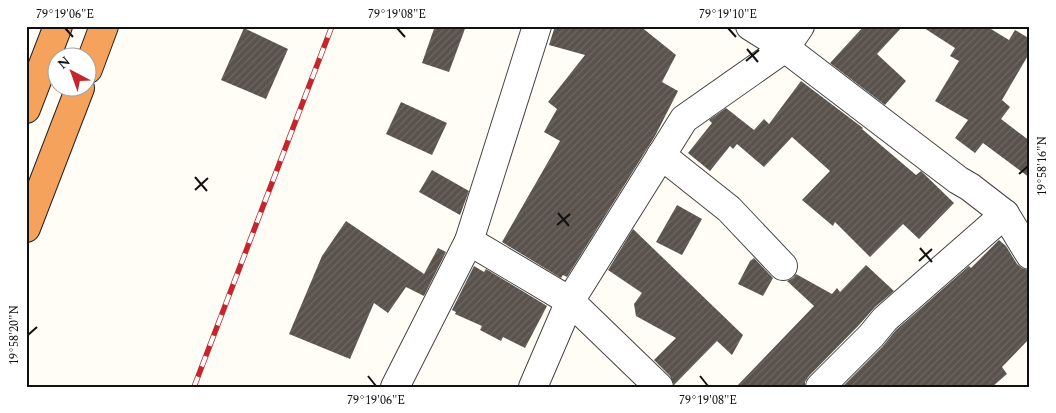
<svg xmlns="http://www.w3.org/2000/svg" width="1056" height="413" font-family="Spectral,serif">
	<style>
		.building { fill: url(#building-hatch) }
		.lines { fill: none; stroke-linecap: round; stroke-linejoin: round }
		.street-casing { stroke: #444; stroke-width: 30 }
		.highway-casing { stroke: #222; stroke-width: 30 }
		.street { stroke: #fff; stroke-width: 28 }
		.highway { stroke: #f5a25d; stroke-width: 28 }
		.rail-casing { stroke: #c4262e; stroke-width: 5.5 }
		.rail { stroke: #fff; stroke-width: 4; stroke-dasharray: 11; stroke-linecap: butt }
		.ticks { fill: none; stroke: #111; stroke-width: 2 }
		.neatline { fill: none; stroke: #111; stroke-width: 2 }
		.ticks-label { font-size: 12px; text-anchor: middle; fill: #111 }
	</style>
	<defs>
		<pattern id="building-hatch" width="6" height="6" patternUnits="userSpaceOnUse" patternTransform="scale(1.25)"><rect width="6" height="6" fill="#5a524d"/><path d="M-1 1l2-2M0 6l6-6M5 7l2-2" fill="none" stroke="#6d6662"/></pattern>
	</defs>
	<rect width="100%" height="100%" fill="#fffdf5"/>
	<g class="building">
		<polygon points="435,26 466,26 449,72 422,63"/>
		<polygon points="555,26 640,26 676,55 662,82 678,91 655,136 567,277 563,275 561,278 502,242 560,141 544,132 557,109 548,102 585,55 549,45"/>
		<polygon points="864,26 903,26 877,54 906,81 885,105 830,63"/>
		<polygon points="921,26 986,26 1009,40 1015,30 1030,39 1030,52 1002,100 1010,107 1001,119 1030,141 1030,178 983,143 975,153 955,138 968,120 935,101 959,61 950,56 955,48"/>
		<polygon points="244,28 288,49 266,99 221,80"/>
		<polygon points="801,81 863,128 862,129 916,175 921,171 954,203 919,239 903,224 870,257 835,222 833,226 802,200 830,171 792,137 764,167 737,144 733,149 730,146 710,171 688,153 712,123 709,120 726,108 754,130 764,119 769,124"/>
		<polygon points="401,102 447,123 432,155 386,134"/>
		<polygon points="432,170 469,191 460,215 419,192"/>
		<polygon points="677,205 702,219 682,255 656,242"/>
		<polygon points="346,221 424,274 438,248 446,252 424,296 406,287 388,313 374,303 350,359 289,334 322,256"/>
		<polygon points="633,229 743,335 732,355 717,341 674,385 670,376 654,360 676,338 636,316 634,304 642,293 608,270"/>
		<polygon points="999,240 1006,246 1017,264 1022,268 1030,271 1030,338 1002,367 1007,374 992,387 842,387 882,347 896,330 969,266 971,268"/>
		<polygon points="754,258 773,278 763,296 738,284 750,261"/>
		<polygon points="866,265 894,291 875,307 859,325 809,376 805,382 805,387 736,387 814,306 787,281 793,278 796,274 832,294 837,288 840,292"/>
		<polygon points="474,266 484,272 486,269 547,306 525,348 503,337 501,341 480,330 482,326 455,314 456,312 452,310"/>
	</g>
	<g class="lines">
		<g class="street-casing">
			<g id="street">
				<polyline points="537,26 469,241 570,301 659,387"/>
				<polyline points="750,26 785,48 958,180 970,187 1005,214 1030,255"/>
				<polyline points="661,155 729,209 783,266"/>
				<polyline points="395,387 469,241"/>
				<polyline points="533,387 570,301 684,119 785,48 800,26"/>
				<polyline points="820,387 871,336 885,319 1005,214"/>
			</g>
		</g>
		<g class="highway-casing">
			<g id="highway">
				<polyline points="88,69 104,26"/>
				<polyline points="26,109 58,26"/>
				<polyline points="26,228 80,88"/>
			</g>
		</g>
		<use href="#street" class="street"/>
		<use href="#highway" class="highway"/>
		<g class="rail-casing">
			<polyline id="rail" points="194,387 332,26"/>
		</g>
		<use href="#rail" class="rail"/>
	</g>
	<path class="ticks" d="M65 28 73 37M397 28 405 37M728 28 736 37M747 49 758 62M746 61 759 50M1019 174 1028 166M195 177 207 191M195 190 208 178M558 213 569 226M557 225 570 214M920 248 932 262M919 261 932 249M28 335 37 327M368 376 376 386M700 376 708 386"/>
	<rect width="1056" height="413" fill="none" stroke="#ffffff" stroke-width="55"/>
	<g transform="translate(72 72) rotate(319)"><circle r="24" fill="#ffffff" stroke="#a0a0a0"/>
	<path d="M0-4L9 19L0 12L-9 19Z" fill="#c4262e"/>
	<text y="-8" font-size="14" font-weight="bold" text-anchor="middle" fill="#111111">N</text>
	</g>
	<rect x="28" y="28" width="1000" height="358" class="neatline"/>
	<g class="ticks-label">
		<text x="65" y="18">79°19'06"E</text>
		<text x="397" y="18">79°19'08"E</text>
		<text x="728" y="18">79°19'10"E</text>
		<text transform="translate(1042 166) rotate(-90)" y="4">19°58'16"N</text>
		<text transform="translate(14 335) rotate(-90)" y="4">19°58'20"N</text>
		<text x="376" y="404">79°19'06"E</text>
		<text x="708" y="404">79°19'08"E</text>
	</g>
</svg>
